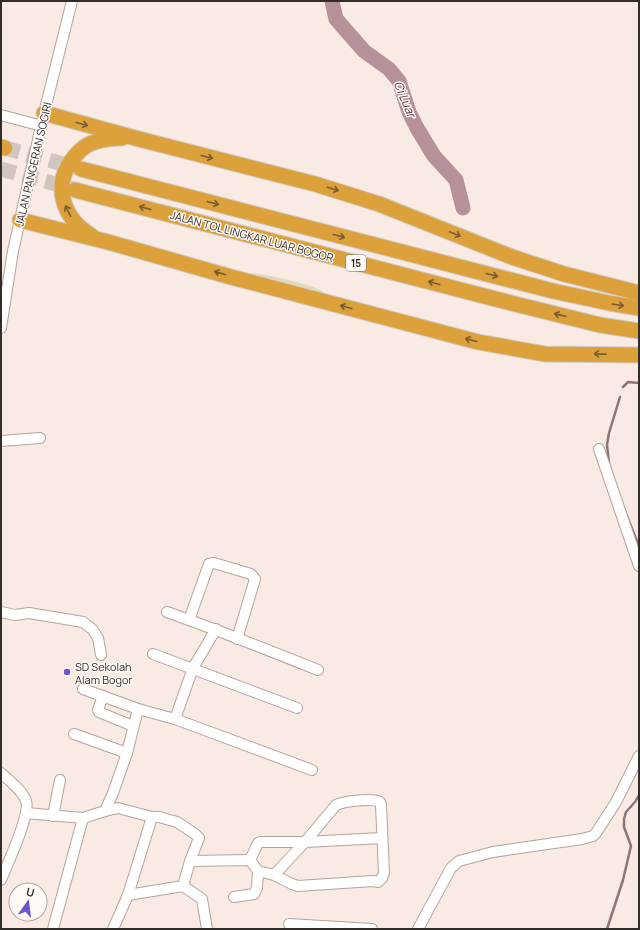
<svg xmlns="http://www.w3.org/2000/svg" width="640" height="930" font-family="Manrope,sans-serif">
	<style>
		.green { fill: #dfdbbb }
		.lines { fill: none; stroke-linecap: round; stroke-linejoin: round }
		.stream { stroke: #8f7378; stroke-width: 2.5 }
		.river { stroke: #b7919a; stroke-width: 15 }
		.highway-tunnel { stroke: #d1c5be; stroke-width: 15; stroke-dasharray: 15 8; stroke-linecap: butt }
		.minor-casing { stroke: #b2a49d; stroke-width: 12 }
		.highway-casing { stroke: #cecdcc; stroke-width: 17 }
		.minor { stroke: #fff; stroke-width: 10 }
		.highway { stroke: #dda13b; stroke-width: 15 }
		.oneway { stroke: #775b31 }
		.poi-dot { fill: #6e53cd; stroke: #fefbf9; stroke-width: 1.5 }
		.labels { text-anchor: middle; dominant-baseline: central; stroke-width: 3; stroke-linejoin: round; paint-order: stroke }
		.shield { fill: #fefbf9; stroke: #706b68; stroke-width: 1 }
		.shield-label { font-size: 10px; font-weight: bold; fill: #332d2a }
		.street-label { font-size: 11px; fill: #332d2a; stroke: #fefbf9 }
		.poi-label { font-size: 11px; fill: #332d2a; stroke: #fefbf9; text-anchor: start }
		.water-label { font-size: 12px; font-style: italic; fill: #5a2736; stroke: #fefbf9 }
	</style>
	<rect width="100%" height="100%" fill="#f9ebe3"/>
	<path class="green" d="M252 273C266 274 311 284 322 291 326 294 329 300 332 304L231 277Z"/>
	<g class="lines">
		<g class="stream">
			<polyline points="623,387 628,382 639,383"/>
			<polyline points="609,463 607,445 609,433 620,397"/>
			<polyline points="625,511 639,546"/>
			<polyline points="607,929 623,880 631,846 624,827 624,819 626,812 635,802 639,795"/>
		</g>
		<polyline class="river" points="332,1 336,19 364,51 389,69 399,81 409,112 417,128 434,156 456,180 463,208"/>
		<g class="highway-tunnel">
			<polyline points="5,148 81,169"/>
			<polyline points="1,169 74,189"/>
		</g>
		<g class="minor-casing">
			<g id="minor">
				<polyline points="1,115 42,126"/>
				<polyline points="1,328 13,251 44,113 72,1"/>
				<polyline points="1,441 40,438"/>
				<polyline points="599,449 639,566"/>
				<polyline points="1,612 15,615 29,613 83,622 92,629 98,638 101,655"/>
				<path d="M167 612C218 630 268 650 318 670"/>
				<polyline points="189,620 209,564 214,563 251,574 255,579 237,639"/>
				<polyline points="153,654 297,708"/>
				<polyline points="83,689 138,709 175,719 312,770"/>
				<polyline points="103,696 98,710 99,712 133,726"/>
				<polyline points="175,719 193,668 216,629"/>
				<polyline points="74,734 127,753"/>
				<path d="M1 773C9 781 22 789 26 801 31 814 7 865 1 880"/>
				<polyline points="105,811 118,808 152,817"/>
				<polyline points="26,813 83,818 53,929"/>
				<polyline points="53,816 60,780"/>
				<polyline points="83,818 105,811 113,793 127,753 138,709"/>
				<polyline points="250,860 258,843 260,842 305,842 382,838"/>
				<polyline points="183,886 202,899 207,929"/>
				<polyline points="128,895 183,886 190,861"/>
				<polyline points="234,897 254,894 257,888 258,871"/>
				<polyline points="289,924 372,929"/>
				<path d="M113 929 128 895 152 817H159L177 822 195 834 199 838 190 861 250 860 258 871 274 875 292 884 298 886 373 881 378 882 382 878 384 873 381 805 380 802C371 798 345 801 336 805L305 842 274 875"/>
				<polyline points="418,929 451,868 459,861 493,852 582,839 593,836 596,833 616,802 639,756"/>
			</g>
		</g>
		<g class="highway-casing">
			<g id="highway">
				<polyline points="44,113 135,138 315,184 379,204 512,257 564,274 639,293"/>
				<polyline points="1,147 5,148"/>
				<polyline points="81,169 553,291 609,303 639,308"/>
				<polyline points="75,190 519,305 600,325 639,331"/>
				<polyline points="20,220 108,242 231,277 478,342 545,354 639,355"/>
				<path d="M92 236C62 218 51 184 75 156 80 150 87 144 95 142 104 139 113 138 122 138"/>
			</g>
		</g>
		<use href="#minor" class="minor"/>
		<use href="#highway" class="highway"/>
	</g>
	<defs><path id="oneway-shaft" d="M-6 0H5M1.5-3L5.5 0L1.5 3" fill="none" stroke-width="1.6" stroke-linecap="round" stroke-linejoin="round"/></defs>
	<g class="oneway">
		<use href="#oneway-shaft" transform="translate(82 124) rotate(15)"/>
		<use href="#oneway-shaft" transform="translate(207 157) rotate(14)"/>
		<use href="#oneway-shaft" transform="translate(333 189) rotate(17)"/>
		<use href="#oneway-shaft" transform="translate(213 203) rotate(15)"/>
		<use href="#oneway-shaft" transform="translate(145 208) rotate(-165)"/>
		<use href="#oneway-shaft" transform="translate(68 211) rotate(-116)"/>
		<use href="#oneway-shaft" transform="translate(455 234) rotate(22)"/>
		<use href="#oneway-shaft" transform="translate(339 236) rotate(15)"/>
		<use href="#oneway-shaft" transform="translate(220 273) rotate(-164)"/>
		<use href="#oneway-shaft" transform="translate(492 275) rotate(15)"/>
		<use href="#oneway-shaft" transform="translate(434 283) rotate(-165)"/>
		<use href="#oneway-shaft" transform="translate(618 305) rotate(9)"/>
		<use href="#oneway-shaft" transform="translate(346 307) rotate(-165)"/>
		<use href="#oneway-shaft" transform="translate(560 315) rotate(-167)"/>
		<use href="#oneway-shaft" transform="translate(471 340) rotate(-165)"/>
		<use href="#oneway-shaft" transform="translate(600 354) rotate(-179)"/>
	</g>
	<circle class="poi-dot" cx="67" cy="672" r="4"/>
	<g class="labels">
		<rect class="shield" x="346" y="255" width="20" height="16" rx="3"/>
		<g class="shield-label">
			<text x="356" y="263">15</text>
		</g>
		<g class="street-label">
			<text transform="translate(33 164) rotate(-77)">JALAN PANGERAN SOGIRI</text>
			<text transform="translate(252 236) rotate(15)">JALAN TOL LINGKAR LUAR BOGOR</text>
		</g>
		<g class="poi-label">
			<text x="75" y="666">SD Sekolah<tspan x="75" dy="13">Alam Bogor</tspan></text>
		</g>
		<g class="water-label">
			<text transform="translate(405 99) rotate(67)">Ci Luar</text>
		</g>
	</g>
	<rect width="640" height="930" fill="none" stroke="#332d2a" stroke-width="4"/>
	<g transform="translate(28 902) rotate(14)"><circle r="19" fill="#fefbf9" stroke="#ada9a6"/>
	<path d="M0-3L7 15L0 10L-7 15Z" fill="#6e53cd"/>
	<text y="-6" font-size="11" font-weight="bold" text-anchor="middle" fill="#332d2a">U</text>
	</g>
</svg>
